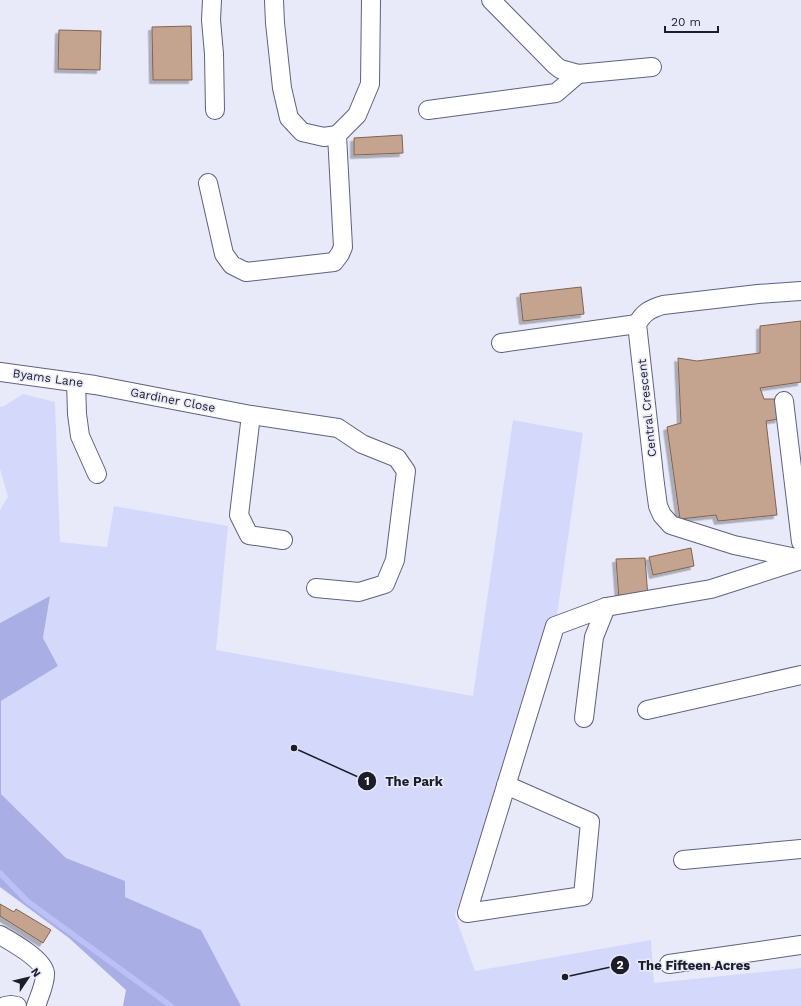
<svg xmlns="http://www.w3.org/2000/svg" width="801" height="1006" font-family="'Work Sans',sans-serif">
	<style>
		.green { fill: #d4d9fc }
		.forest { fill: #a9afe4 }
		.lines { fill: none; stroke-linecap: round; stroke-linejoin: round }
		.stream { stroke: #bbc1f7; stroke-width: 5.5 }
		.building { fill: #c4a48e; stroke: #81634f; filter: url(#shadow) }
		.minor-casing { stroke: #5e6281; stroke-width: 20 }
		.minor { stroke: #fff; stroke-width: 18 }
		.labels { text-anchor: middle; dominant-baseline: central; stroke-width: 3; stroke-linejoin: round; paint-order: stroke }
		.street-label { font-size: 12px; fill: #1c1d2a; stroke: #e8eaf9 }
		.leader { fill: none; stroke: #1c1d2a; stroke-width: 1.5 }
		.callout-dot { fill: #1c1d2a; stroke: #e8eaf9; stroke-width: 1.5 }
		.mark-label { font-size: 12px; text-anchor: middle; font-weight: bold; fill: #fff }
		.callout-label { font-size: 13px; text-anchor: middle; font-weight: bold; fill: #1c1d2a; stroke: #e8eaf9; stroke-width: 3; stroke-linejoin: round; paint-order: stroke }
	</style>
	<defs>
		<filter id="shadow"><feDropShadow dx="-3.5" dy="3.5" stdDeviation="0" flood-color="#0004"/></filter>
	</defs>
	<rect width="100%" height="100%" fill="#e8eaf9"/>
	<polygon class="green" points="23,394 55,402 60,542 107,547 114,506 228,526 216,650 473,696 513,420 583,433 556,622 455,915 475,971 651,940 654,983 801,968 801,1006 241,1006 201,930 125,897 124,881 66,858 1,794 1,701 58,666 43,638 50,597 0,623 0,510 8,497 0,469 0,407 4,406"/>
	<polygon class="forest" points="50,596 43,638 58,666 1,701 1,794 66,858 125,881 125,897 201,930 241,1006 123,1006 126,990 69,938 0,887 0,623"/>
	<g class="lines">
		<polyline class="stream" points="0,873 27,901 171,1006"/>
	</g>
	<g class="building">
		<polygon points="191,26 192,80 153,80 152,27"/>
		<polygon points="59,30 101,31 100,70 58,69"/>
		<polygon points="402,135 403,153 354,155 354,138"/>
		<polygon points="581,287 584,314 523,321 520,294"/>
		<polygon points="801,321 801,382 760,388 764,399 776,399 779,419 766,421 777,515 718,521 716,515 680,519 667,427 681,423 678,358 697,361 760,353 760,326"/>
		<polygon points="691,548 694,566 653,575 649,557"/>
		<polygon points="645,558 648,598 619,599 616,559"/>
		<polygon points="0,904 14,912 16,909 51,930 43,943 0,916"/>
	</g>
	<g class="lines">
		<g class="minor-casing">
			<g id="minor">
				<polyline points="212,0 211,20 214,54 215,110"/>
				<polyline points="274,0 275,23 282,88 289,118 302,132 324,137 337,135"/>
				<polyline points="491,0 555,65 560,69 578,74 652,67"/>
				<polyline points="428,110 556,93 578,74"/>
				<polyline points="208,183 224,254 232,265 246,272 334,262 340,254 343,247 337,135 357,115 370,84 371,0"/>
				<path d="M801 291 758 294 663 305C650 309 644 312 637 324L655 484 658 506 662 515 671 525 734 545 801 559"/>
				<polyline points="501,343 637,324"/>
				<polyline points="0,372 95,385 251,415 338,428 362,444 397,458 406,471 395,560 385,584 359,592 316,588"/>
				<polyline points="76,382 77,414 80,436 97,474"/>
				<polyline points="784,401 801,542"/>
				<polyline points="251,415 239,515 249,535 283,540"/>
				<polyline points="647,710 801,675"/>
				<polyline points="584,718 594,637 606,607"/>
				<polyline points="506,785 590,822 583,896 467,913 555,626 606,607 711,589 801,560"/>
				<polyline points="683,860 801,849"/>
				<path d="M0 935C12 942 43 959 45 973 46 982 39 997 36 1006"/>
				<polyline points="669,964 801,945"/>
				<polyline points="5,1006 11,1005 17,1006"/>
			</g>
		</g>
		<use href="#minor" class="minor"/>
	</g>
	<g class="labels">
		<g class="street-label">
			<text transform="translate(48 378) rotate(8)">Byams Lane</text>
			<text transform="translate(173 400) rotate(11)">Gardiner Close</text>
			<text transform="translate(647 408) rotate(-96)">Central Crescent</text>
		</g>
	</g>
	<path class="leader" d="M294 748L367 781M565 977L620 965"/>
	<g class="callout-dot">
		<circle cx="294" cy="748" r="4"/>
		<circle cx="565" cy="977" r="4"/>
		<circle cx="367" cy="781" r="10"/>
		<circle cx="620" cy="965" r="10"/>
	</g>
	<g class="mark-label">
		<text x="367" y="785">1</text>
		<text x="620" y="969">2</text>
	</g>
	<g class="callout-label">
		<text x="414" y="786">The Park</text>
		<text x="694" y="970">The Fifteen Acres</text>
	</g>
	<g transform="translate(28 978) rotate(55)" stroke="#e8eaf9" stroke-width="3" paint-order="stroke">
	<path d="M0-3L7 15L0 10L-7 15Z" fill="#1c1d2a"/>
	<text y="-6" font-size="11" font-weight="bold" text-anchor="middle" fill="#1c1d2a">N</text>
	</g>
	<path d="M665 26v6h53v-6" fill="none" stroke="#1c1d2a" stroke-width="2"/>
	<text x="671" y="26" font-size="12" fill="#1c1d2a" stroke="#e8eaf9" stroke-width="3" paint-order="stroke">20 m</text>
</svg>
